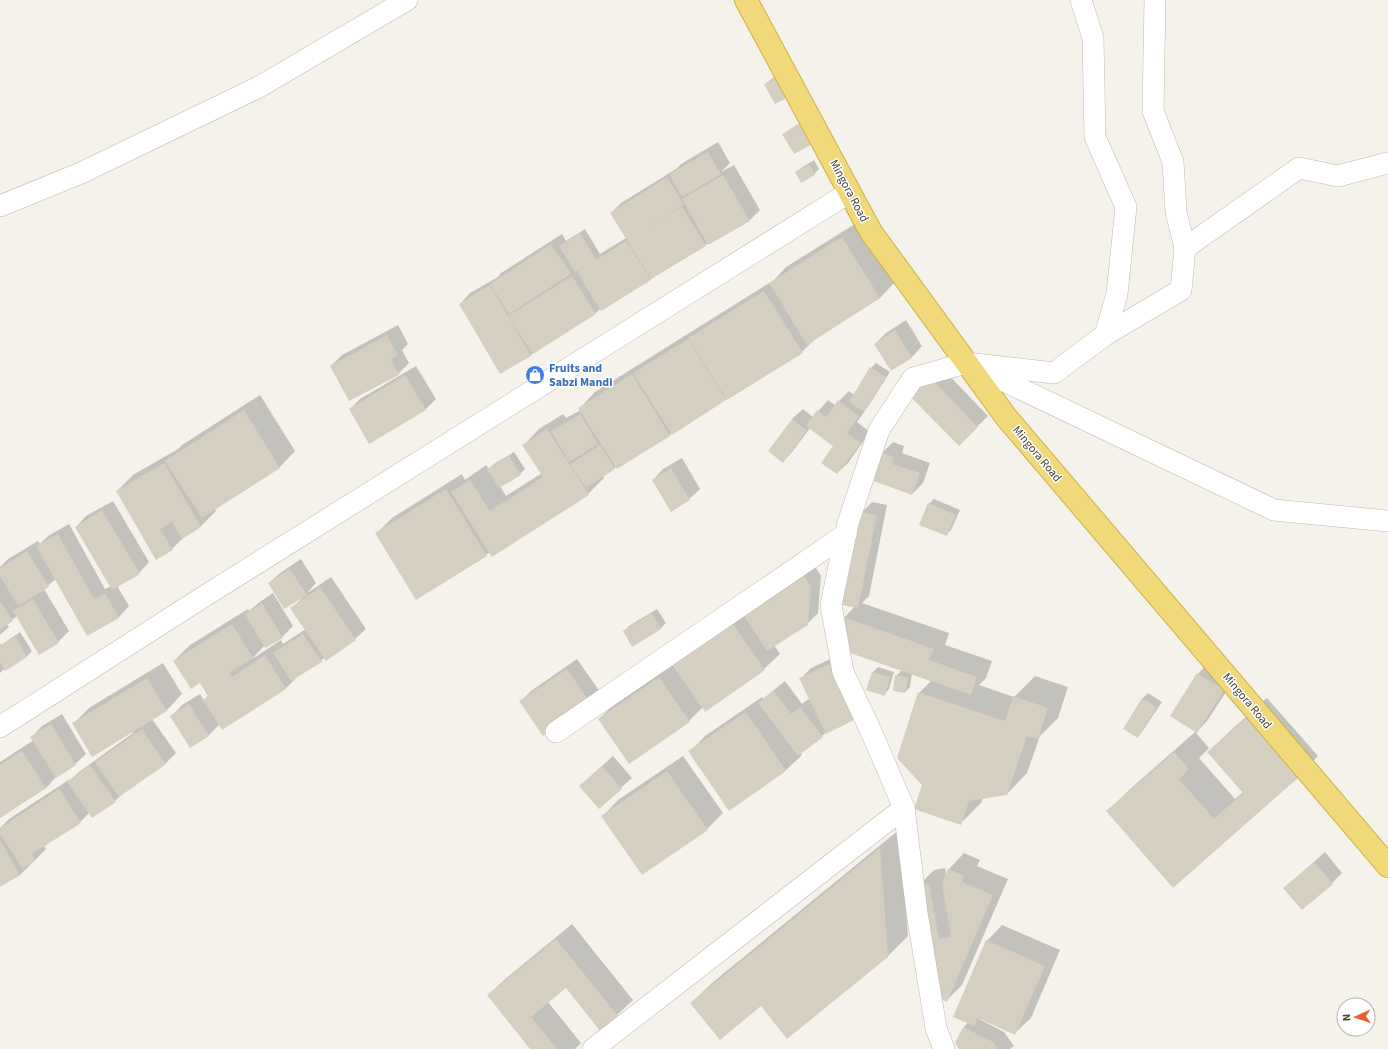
<svg xmlns="http://www.w3.org/2000/svg" width="1388" height="1049" font-family="'Source Sans 3',sans-serif">
	<style>
		.shadow { fill: #0003 }
		.building { fill: #d4cfc1 }
		.lines { fill: none; stroke-linecap: round; stroke-linejoin: round }
		.street-casing { stroke: #bebbae; stroke-width: 22 }
		.highway-casing { stroke: #d0af48; stroke-width: 24 }
		.street { stroke: #fff; stroke-width: 21 }
		.highway { stroke: #f1d878; stroke-width: 22 }
		.labels { text-anchor: middle; dominant-baseline: central; stroke-width: 3; stroke-linejoin: round; paint-order: stroke }
		.street-label { font-size: 12px; fill: #474339; stroke: #fff }
		.shop-label { font-size: 12px; font-weight: bold; fill: #366cbe; stroke: #fff; text-anchor: start }
	</style>
	<rect width="100%" height="100%" fill="#f4f2ea"/>
	<g class="shadow">
		<polygon points="781,73 776,103 765,85 770,80"/>
		<polygon points="805,120 816,139 811,144 795,153 784,135 789,130"/>
		<polygon points="718,142 730,163 721,172 734,165 760,210 749,221 708,243 602,310 601,308 596,313 535,351 530,356 460,304 470,293 498,277 501,273 562,234 566,241 585,229 600,254 626,238 611,213 621,203 676,169 681,164"/>
		<polygon points="814,160 819,169 814,174 796,173 801,168"/>
		<polygon points="858,222 895,282 880,298 816,338 802,352 617,468 616,467 603,476 604,478 588,494 492,555 490,552 417,599 376,534 392,518 462,474 465,480 486,465 489,469 494,464 514,452 525,469 520,474 500,486 506,496 542,473 524,445 539,429 563,414 566,418 581,410 580,408 595,392 774,280 786,267"/>
		<polygon points="906,320 922,346 912,357 891,370 875,344 886,333"/>
		<polygon points="398,325 408,344 402,350 409,363 398,374 331,366 342,355"/>
		<polygon points="876,363 890,372 869,405 857,422 870,432 848,463 837,473 835,446 810,428 793,451 783,462 792,419 803,409 813,417 828,400 835,405 849,391 854,395 871,368"/>
		<polygon points="416,366 436,399 425,410 350,409 360,399"/>
		<polygon points="940,366 988,416 959,444 911,395"/>
		<polygon points="260,395 295,451 280,467 215,509 216,511 200,527 187,534 172,549 117,491 133,475 178,449 182,445"/>
		<polygon points="893,442 904,446 902,453 930,463 923,483 912,494 882,453"/>
		<polygon points="682,458 700,489 689,499 653,480 663,469"/>
		<polygon points="934,499 960,510 951,530 946,535 929,504"/>
		<polygon points="113,501 149,562 139,573 117,586 129,606 119,617 88,635 56,579 44,589 69,631 58,642 17,616 7,624 9,627 0,635 0,567 8,559 38,541 40,544 48,536 69,524 105,589 111,586 76,527 86,516"/>
		<polygon points="872,502 887,505 869,596 862,603 949,633 945,645 992,661 986,678 979,685 1014,697 1035,676 1068,687 1058,718 1040,736 1027,773 1007,794 983,798 981,803 961,823 923,785 919,693 932,680 912,673 910,687 905,692 896,676 902,670 844,618 855,606 861,513"/>
		<polygon points="301,559 316,583 308,592 309,592 331,577 366,629 355,639 325,657 321,661 298,676 286,688 222,729 220,724 209,735 191,746 172,716 182,705 200,694 204,700 209,695 200,682 174,661 190,645 248,609 249,611 257,604 273,593 293,626 282,637 266,647 265,645 252,659 281,640 283,644 306,629 292,608 301,599 269,583 280,573"/>
		<polygon points="812,562 821,576 818,613 807,624 774,645 780,654 764,669 703,707 689,721 599,719 615,703"/>
		<polygon points="657,609 666,623 661,628 633,645 624,631 629,626"/>
		<polygon points="20,632 32,651 27,656 6,669 5,668 0,673 0,643 1,645"/>
		<polygon points="841,654 827,732 800,753 802,755 786,770 729,810 690,752 705,736 762,697 763,699 785,681 802,704 810,698 800,679 811,668"/>
		<polygon points="577,659 600,692 590,702 521,701 531,691"/>
		<polygon points="163,663 182,694 167,710 152,719 176,753 165,764 124,792 115,801 90,812 80,822 44,846 46,849 20,875 0,886 0,828 9,819 70,779 70,780 79,772 133,733 132,731 73,724 89,708"/>
		<polygon points="1208,663 1234,680 1207,721 1196,733 1209,748 1199,758 1235,799 1243,792 1209,752 1229,732 1267,698 1318,756 1298,777 1174,886 1108,811 1128,791 1196,731 1198,674"/>
		<polygon points="878,667 894,672 889,689 884,695 873,672"/>
		<polygon points="1148,693 1162,702 1142,732 1137,737 1124,728 1143,698"/>
		<polygon points="62,714 86,754 75,764 56,777 46,788 0,817 0,762 34,740 32,737 42,726"/>
		<polygon points="613,756 632,778 599,807 580,786"/>
		<polygon points="683,756 723,813 707,829 603,816 618,800"/>
		<polygon points="900,829 908,936 887,957 761,1005 691,1003 712,983"/>
		<polygon points="1325,852 1342,873 1332,883 1285,888"/>
		<polygon points="964,853 980,860 977,866 1008,879 962,985 947,1000 918,886 934,870 945,868 946,875 949,869"/>
		<polygon points="572,924 633,1000 617,1015 601,1029 566,987 548,1002 581,1043 575,1049 531,1049 488,995 504,980"/>
		<polygon points="1002,925 1060,950 1031,1018 1015,1033 979,1018 979,1019 1004,1032 1014,1046 1010,1049 961,1049 964,1027 968,1022 987,941"/>
	</g>
	<g class="building">
		<polygon points="776,78 787,98 775,104 764,84"/>
		<polygon points="800,124 811,145 794,154 782,134"/>
		<polygon points="708,152 721,174 682,197 669,174"/>
		<polygon points="809,164 815,175 801,183 795,172"/>
		<polygon points="723,175 750,221 708,245 682,199"/>
		<polygon points="667,177 684,205 648,226 682,207 706,246 651,279 610,213"/>
		<polygon points="580,233 596,260 626,241 651,280 601,311 577,272 584,267 575,272 559,246"/>
		<polygon points="842,237 880,298 807,345 769,283"/>
		<polygon points="551,244 571,274 509,314 490,284"/>
		<polygon points="572,276 596,314 533,354 508,316"/>
		<polygon points="490,285 531,356 500,374 459,304"/>
		<polygon points="764,291 803,353 727,400 688,338"/>
		<polygon points="895,330 912,358 891,371 874,344"/>
		<polygon points="387,335 398,355 391,359 399,375 349,401 330,366"/>
		<polygon points="688,339 726,400 672,435 633,373"/>
		<polygon points="870,367 886,377 864,412 849,402"/>
		<polygon points="632,374 670,436 617,469 578,408"/>
		<polygon points="405,375 426,410 369,444 349,409"/>
		<polygon points="929,376 978,427 959,446 909,395"/>
		<polygon points="838,400 859,416 847,433 861,443 837,474 821,463 833,446 806,426 817,410 826,417"/>
		<polygon points="244,410 280,468 202,518 165,461"/>
		<polygon points="580,414 598,444 569,462 551,431"/>
		<polygon points="792,419 807,430 783,463 768,451"/>
		<polygon points="547,429 589,495 492,557 451,492 470,480 490,511 543,477 522,445"/>
		<polygon points="600,445 615,469 586,488 570,464"/>
		<polygon points="881,452 894,457 892,464 920,473 912,495 871,480"/>
		<polygon points="509,456 521,475 499,488 487,469"/>
		<polygon points="164,463 201,527 182,539 172,522 160,529 173,550 156,560 116,491"/>
		<polygon points="671,468 690,500 671,512 652,480"/>
		<polygon points="446,489 487,556 416,600 375,533"/>
		<polygon points="928,503 956,515 947,536 919,525"/>
		<polygon points="102,510 140,574 112,590 75,527"/>
		<polygon points="860,512 877,515 858,608 842,605"/>
		<polygon points="58,534 94,599 105,593 119,618 87,636 36,546"/>
		<polygon points="27,551 49,587 18,606 0,576 0,568"/>
		<polygon points="290,569 307,595 284,609 268,583"/>
		<polygon points="801,572 811,587 808,625 767,651 741,611"/>
		<polygon points="320,587 356,640 326,661 290,608"/>
		<polygon points="33,599 59,643 39,655 13,611"/>
		<polygon points="0,601 13,621 0,629"/>
		<polygon points="262,603 283,638 265,648 245,614"/>
		<polygon points="652,613 661,629 632,647 623,631"/>
		<polygon points="843,617 934,649 929,660 977,677 971,695 850,653"/>
		<polygon points="731,621 765,670 705,712 671,663"/>
		<polygon points="232,624 253,658 229,673 232,677 265,655 286,689 222,730 203,700 208,696 200,683 191,689 173,661"/>
		<polygon points="303,634 322,662 291,681 273,653"/>
		<polygon points="15,636 27,657 5,671 0,662 0,646"/>
		<polygon points="830,664 856,719 826,734 799,678"/>
		<polygon points="567,669 590,703 543,736 519,701"/>
		<polygon points="872,672 890,677 885,696 866,690"/>
		<polygon points="1197,673 1224,690 1197,733 1170,716"/>
		<polygon points="895,675 908,677 905,693 893,691"/>
		<polygon points="659,677 690,722 629,764 598,719"/>
		<polygon points="147,678 167,711 92,757 72,723"/>
		<polygon points="774,691 791,714 800,707 823,737 798,756 758,703"/>
		<polygon points="918,692 1005,721 1013,696 1048,708 1038,739 1027,736 1007,795 969,801 961,825 914,809 922,785 897,758"/>
		<polygon points="1142,698 1157,707 1138,738 1123,729"/>
		<polygon points="189,704 209,736 190,748 170,716"/>
		<polygon points="746,712 786,771 729,811 688,751"/>
		<polygon points="1246,718 1299,777 1173,888 1106,811 1174,752 1189,769 1179,779 1214,819 1243,793 1207,752"/>
		<polygon points="51,724 76,765 56,778 30,737"/>
		<polygon points="142,729 166,764 119,797 95,762"/>
		<polygon points="22,751 46,788 0,818 0,765"/>
		<polygon points="90,765 116,802 92,818 67,782"/>
		<polygon points="602,766 622,789 599,809 579,786"/>
		<polygon points="667,771 708,830 642,875 601,816"/>
		<polygon points="59,789 81,823 32,854 36,860 23,869 0,834 0,828"/>
		<polygon points="0,840 20,875 0,887"/>
		<polygon points="880,848 888,957 787,1039 761,1006 720,1040 690,1003"/>
		<polygon points="1314,862 1333,884 1302,910 1283,888"/>
		<polygon points="948,869 964,876 962,882 993,895 947,1002 937,997 917,886 929,884 939,939 951,937 942,883"/>
		<polygon points="556,939 618,1016 600,1031 566,988 531,1017 557,1049 530,1049 487,995"/>
		<polygon points="986,940 1045,966 1015,1035 978,1018 974,1026 953,1017"/>
		<polygon points="963,1027 993,1042 998,1049 959,1049 955,1043"/>
	</g>
	<g class="lines">
		<g class="street-casing">
			<g id="street">
				<polyline points="1155,0 1153,111 1173,162 1176,212 1185,248"/>
				<polyline points="0,206 81,173 259,87 407,0"/>
				<polyline points="1105,335 1181,290 1185,248 1299,168 1338,176 1388,163"/>
				<polyline points="981,370 1274,510 1388,521"/>
				<polyline points="0,727 200,599 850,192"/>
				<polyline points="556,732 846,534"/>
				<polyline points="593,1049 904,808"/>
				<polyline points="944,1049 936,1028 917,913 904,808 870,729 843,672 831,605 848,523 879,430 913,378 966,363 1054,373 1105,335 1117,294 1126,207 1095,137 1093,38 1081,0"/>
			</g>
		</g>
		<g class="highway-casing">
			<polyline id="highway" points="746,0 871,232 1006,417 1388,866"/>
		</g>
		<use href="#street" class="street"/>
		<use href="#highway" class="highway"/>
	</g>
	<defs>
		<g id="shop-disc" transform="scale(1)"><circle r="9.5" fill="#3f7fe0" stroke="#fff"/><path d="M-5-2.5h2.3a2.7 3.5 0 0 1 5.4 0H5L5.5 6h-11ZM-1.5-2.5h3a1.5 2.3 0 0 0-3 0Z" fill="#fff"/></g>
	</defs>
	<g fill-rule="evenodd">
		<use href="#shop-disc" x="535" y="375"/>
	</g>
	<g class="labels">
		<g class="street-label">
			<text transform="translate(849 191) rotate(62)">Mingora Road</text>
			<text transform="translate(1037 454) rotate(50)">Mingora Road</text>
			<text transform="translate(1247 701) rotate(50)">Mingora Road</text>
		</g>
		<g class="shop-label">
			<text x="549" y="368">Fruits and<tspan x="549" dy="14">Sabzi Mandi</tspan></text>
		</g>
	</g>
	<g transform="translate(1356 1017) rotate(267)"><circle r="19" fill="#ffffff" stroke="#b5b4b0"/>
	<path d="M0-3L7 15L0 10L-7 15Z" fill="#e7612e"/>
	<text y="-6" font-size="11" font-weight="bold" text-anchor="middle" fill="#474339">N</text>
	</g>
</svg>
